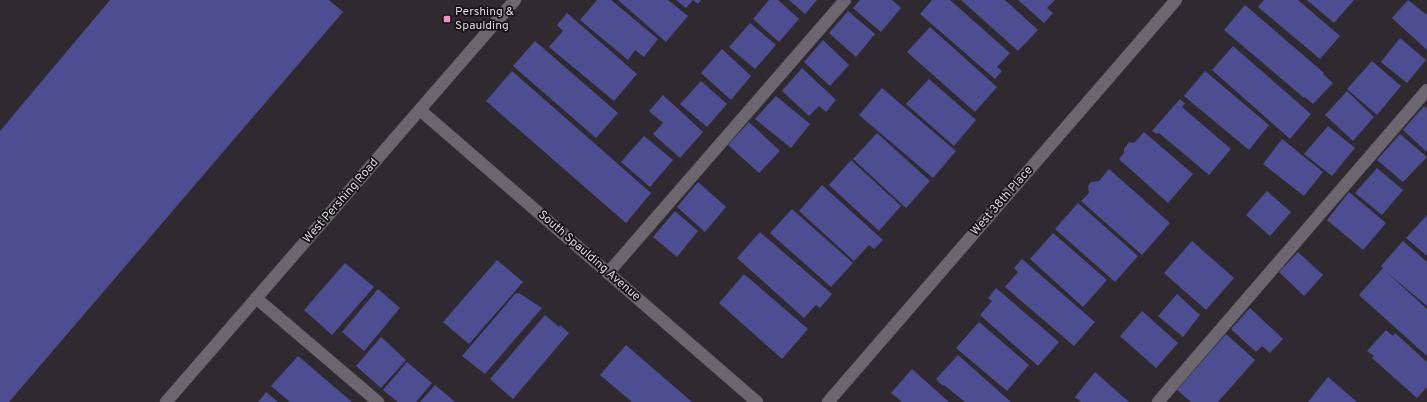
<svg xmlns="http://www.w3.org/2000/svg" width="1427" height="402" font-family="Overpass,sans-serif">
	<style>
		.building { fill: #4c4e91 }
		.lines { fill: none; stroke-linecap: round; stroke-linejoin: round }
		.minor-casing { stroke: #49454a; stroke-width: 13 }
		.minor { stroke: #6c676e; stroke-width: 12 }
		.poi-dot { fill: #f98fc8; stroke: #151316; stroke-width: 1.5 }
		.labels { text-anchor: middle; dominant-baseline: central; stroke-width: 3.5; stroke-linejoin: round; paint-order: stroke }
		.poi-label { font-size: 12px; fill: #dad7db; stroke: #151316; text-anchor: start }
		.street-label { font-size: 12px; fill: #dad7db; stroke: #151316 }
	</style>
	<rect width="100%" height="100%" fill="#2e2a2f"/>
	<g class="building">
		<polygon points="110,0 329,0 343,12 9,402 0,402 0,131"/>
		<polygon points="597,0 611,0 658,39 644,57 635,50 628,60 580,20"/>
		<polygon points="618,0 668,0 688,16 666,42"/>
		<polygon points="676,0 701,0 698,4 693,0 686,8"/>
		<polygon points="769,0 778,0 799,19 779,42 753,19"/>
		<polygon points="789,0 817,0 805,14"/>
		<polygon points="860,0 892,0 901,8 881,32 853,8"/>
		<polygon points="932,0 950,0 1010,53 997,67 1002,71 995,79 920,14"/>
		<polygon points="961,0 1005,0 1038,30 1018,51"/>
		<polygon points="1018,0 1055,0 1047,8 1053,13 1044,23"/>
		<polygon points="1264,0 1298,0 1340,36 1320,59 1258,7"/>
		<polygon points="1307,0 1354,0 1334,23"/>
		<polygon points="1408,0 1427,15 1427,50 1392,18"/>
		<polygon points="1245,5 1324,73 1323,74 1333,83 1313,104 1305,97 1304,98 1224,30"/>
		<polygon points="848,11 875,34 856,57 829,33"/>
		<polygon points="567,13 637,74 614,101 549,47 563,31 557,25"/>
		<polygon points="750,23 776,45 755,69 729,47"/>
		<polygon points="930,27 997,87 975,112 907,52"/>
		<polygon points="1400,38 1426,60 1407,83 1381,62"/>
		<polygon points="823,40 849,65 830,86 804,62"/>
		<polygon points="535,41 618,113 596,138 513,66"/>
		<polygon points="1233,46 1311,114 1290,139 1212,70"/>
		<polygon points="722,49 751,76 731,100 701,73"/>
		<polygon points="1372,61 1401,86 1377,115 1347,89"/>
		<polygon points="802,68 836,100 826,112 819,106 809,116 782,91"/>
		<polygon points="512,71 651,193 626,223 486,101"/>
		<polygon points="1205,71 1269,125 1249,150 1184,96"/>
		<polygon points="929,79 976,120 954,146 906,104"/>
		<polygon points="701,81 727,104 707,127 680,104"/>
		<polygon points="882,88 956,151 933,178 859,115"/>
		<polygon points="1347,91 1374,117 1353,141 1325,115"/>
		<polygon points="663,95 703,132 680,158 653,134 663,123 649,111"/>
		<polygon points="776,96 810,124 791,148 755,119"/>
		<polygon points="1180,99 1185,103 1182,107 1231,149 1209,175 1159,133 1157,134 1152,131"/>
		<polygon points="1424,106 1427,109 1427,152 1403,130"/>
		<polygon points="749,122 780,151 759,173 728,145"/>
		<polygon points="1328,126 1355,148 1332,176 1304,154"/>
		<polygon points="1144,132 1193,174 1168,203 1119,159 1124,153 1124,149 1129,142 1134,143"/>
		<polygon points="877,133 930,181 906,208 853,159"/>
		<polygon points="1400,134 1427,157 1403,182 1377,160"/>
		<polygon points="644,136 673,160 650,187 621,162"/>
		<polygon points="1282,139 1323,172 1304,196 1263,164"/>
		<polygon points="851,160 901,206 879,231 829,185"/>
		<polygon points="1377,168 1403,190 1382,215 1355,193"/>
		<polygon points="1109,169 1170,223 1142,255 1081,201 1089,193 1088,186 1091,182 1099,181"/>
		<polygon points="698,182 726,207 705,232 677,207"/>
		<polygon points="822,185 883,240 874,249 869,245 854,261 799,211"/>
		<polygon points="1267,191 1291,212 1270,236 1246,215"/>
		<polygon points="1349,192 1386,223 1363,250 1327,220"/>
		<polygon points="1078,203 1138,256 1115,282 1055,229"/>
		<polygon points="792,209 853,263 831,287 770,233"/>
		<polygon points="675,211 698,231 677,257 653,237"/>
		<polygon points="1427,215 1427,256 1406,238"/>
		<polygon points="760,232 832,294 820,308 816,305 804,318 737,258"/>
		<polygon points="1053,233 1107,280 1083,307 1030,259"/>
		<polygon points="1192,241 1234,278 1206,310 1164,273"/>
		<polygon points="1403,241 1427,262 1427,306 1384,270 1427,309 1427,356 1359,295 1383,268 1381,266"/>
		<polygon points="1298,252 1323,275 1304,296 1279,272"/>
		<polygon points="1022,259 1095,322 1074,346 1005,287 1018,272 1014,268"/>
		<polygon points="497,260 523,282 469,344 443,322"/>
		<polygon points="345,263 374,287 332,335 304,310"/>
		<polygon points="744,274 808,329 782,359 719,303"/>
		<polygon points="996,288 1059,342 1038,366 980,315 992,301 988,298"/>
		<polygon points="378,289 400,308 364,351 342,332"/>
		<polygon points="516,293 517,294 519,293 542,308 485,374 462,356"/>
		<polygon points="1177,294 1200,315 1183,337 1158,316"/>
		<polygon points="1250,308 1283,339 1270,353 1262,346 1256,352 1231,329"/>
		<polygon points="1142,311 1178,343 1156,368 1120,336"/>
		<polygon points="545,315 559,327 560,325 569,333 513,399 490,379"/>
		<polygon points="979,322 1029,365 1007,391 956,348"/>
		<polygon points="1386,330 1393,336 1395,333 1427,362 1427,387 1417,398 1372,358 1374,356 1367,351"/>
		<polygon points="1226,334 1255,360 1218,402 1191,402 1177,390"/>
		<polygon points="381,337 406,360 381,388 356,366"/>
		<polygon points="626,345 692,402 632,402 600,375"/>
		<polygon points="958,355 1011,402 965,402 944,385 943,386 936,379"/>
		<polygon points="298,356 352,402 290,402 271,386"/>
		<polygon points="407,362 432,383 416,402 398,402 383,390"/>
		<polygon points="912,369 949,402 902,402 891,393"/>
		<polygon points="1095,372 1129,402 1081,402 1075,397"/>
		<polygon points="1328,377 1357,402 1308,402"/>
		<polygon points="435,385 455,402 420,402"/>
		<polygon points="266,392 278,402 258,402"/>
	</g>
	<g class="lines">
		<g class="minor-casing">
			<g id="minor">
				<polyline points="420,110 757,402"/>
				<polyline points="608,273 845,0"/>
				<polyline points="256,298 378,402"/>
				<polyline points="166,402 515,0"/>
				<polyline points="828,402 1176,0"/>
				<polyline points="1158,402 1427,90"/>
			</g>
		</g>
		<use href="#minor" class="minor"/>
	</g>
	<rect class="poi-dot" x="443" y="15" width="8" height="8" rx="2"/>
	<g class="labels">
		<g class="poi-label">
			<text x="455" y="12">Pershing &amp;<tspan x="455" dy="14">Spaulding</tspan></text>
		</g>
		<g class="street-label">
			<text transform="translate(341 201) rotate(-49)">West Pershing Road</text>
			<text transform="translate(1002 201) rotate(-49)">West 38th Place</text>
			<text transform="translate(589 256) rotate(41)">South Spaulding Avenue</text>
		</g>
	</g>
</svg>
